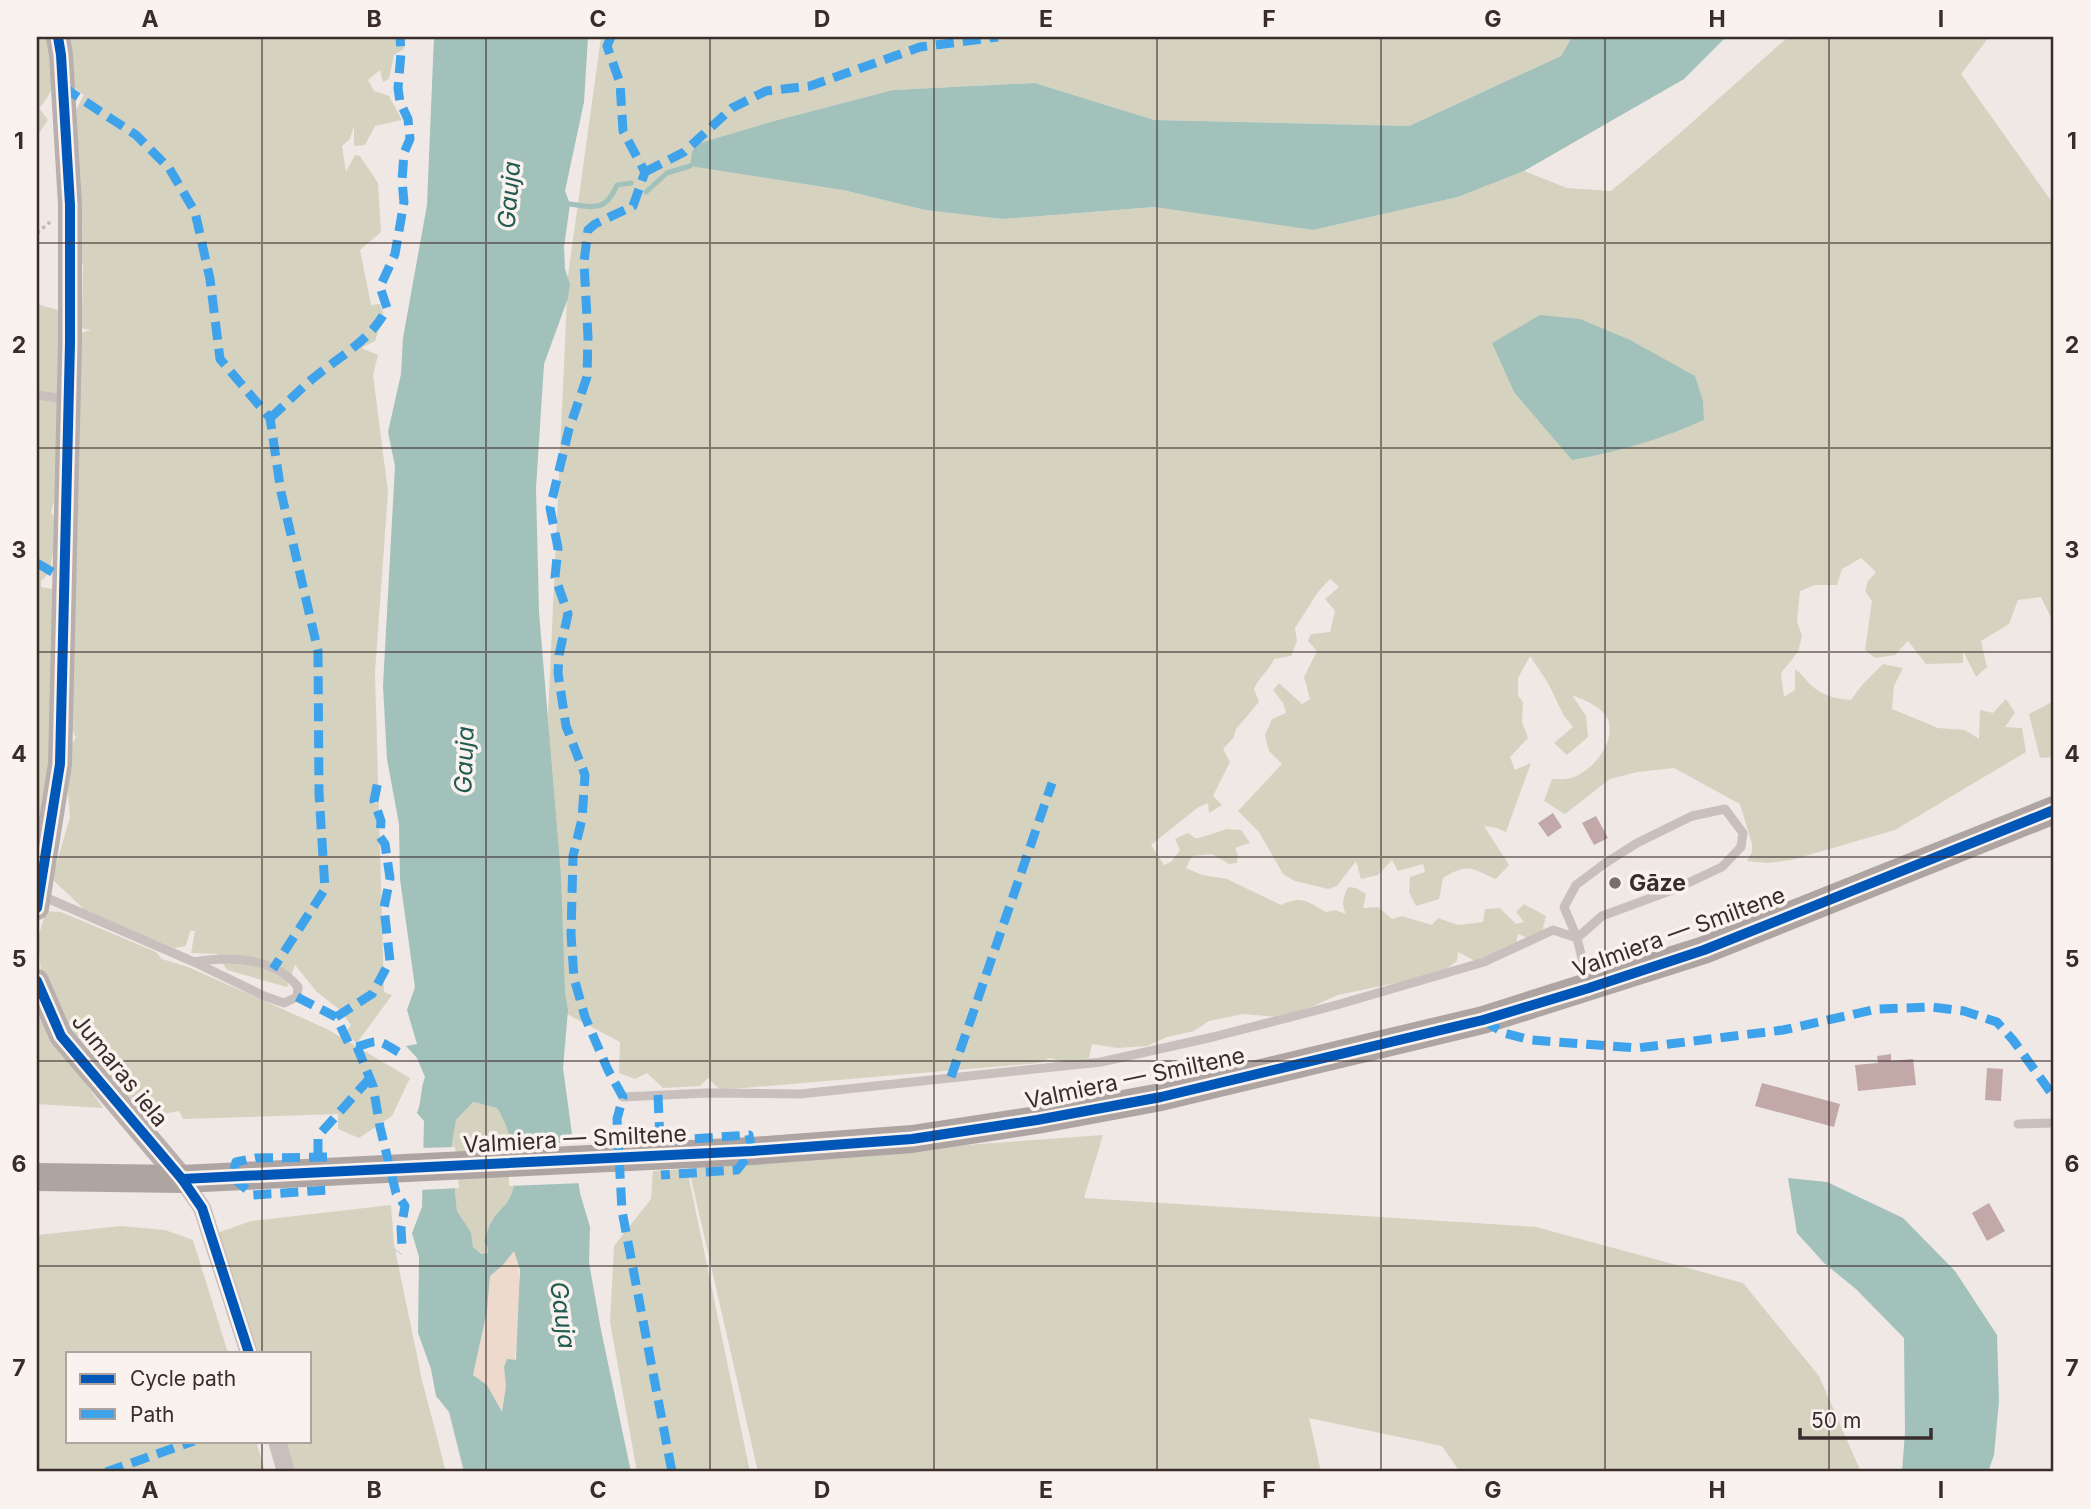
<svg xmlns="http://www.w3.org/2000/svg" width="2091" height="1509" font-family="Inter,sans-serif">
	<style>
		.green { fill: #d5d3c0 }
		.sand { fill: #eedacd }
		.water { fill: #a1c1ba; fill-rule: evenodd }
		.pier { fill: #efe8e5 }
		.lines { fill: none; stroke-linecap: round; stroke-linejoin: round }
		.stream { stroke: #a1c1ba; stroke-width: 5 }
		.building { fill: #c2a9a7 }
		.path { stroke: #c2b8b6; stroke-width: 3.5; stroke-dasharray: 3.5 3.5; stroke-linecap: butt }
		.lane { stroke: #c9c0be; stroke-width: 9 }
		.street { stroke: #c9c0be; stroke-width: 18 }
		.secondary { stroke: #b9b0ae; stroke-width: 24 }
		.primary { stroke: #aea5a3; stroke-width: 28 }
		.quiet { stroke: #3fa3eb; stroke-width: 9; stroke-dasharray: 18 9; stroke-linecap: butt }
		.cycleway-casing { stroke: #faf2ee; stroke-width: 15 }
		.cycleway { stroke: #0057b8; stroke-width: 10 }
		.grid { fill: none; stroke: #3a2c2b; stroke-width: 2; stroke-opacity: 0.55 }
		.poi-dot { fill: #796e6c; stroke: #faf2ee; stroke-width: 2.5 }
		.labels { text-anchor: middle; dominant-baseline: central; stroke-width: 7; stroke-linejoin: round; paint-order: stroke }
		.poi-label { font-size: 23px; font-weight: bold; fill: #3a2c2b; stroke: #faf2ee; text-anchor: start }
		.street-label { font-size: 23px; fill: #3a2c2b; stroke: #faf2ee }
		.water-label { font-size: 24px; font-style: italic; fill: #215b51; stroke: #faf2ee }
		.neatline { fill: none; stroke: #3a2c2b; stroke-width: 2.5 }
		.grid-label { font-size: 23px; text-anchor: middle; font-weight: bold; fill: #3a2c2b }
	</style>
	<rect width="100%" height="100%" fill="#efe8e5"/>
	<g class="green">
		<path d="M37 37H56C57 61 58 90 39 108L48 120 40 132 37 131Z"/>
		<polygon points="62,37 406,37 404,49 394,55 389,79 383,82 380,70 368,80 374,91 389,96 402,120 375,126 365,145 354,146 354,126 350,139 342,146 346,172 355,155 360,156 378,183 381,232 360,250 371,305 380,304 384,316 375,341 361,348 378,355 373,375 388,492 375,672 384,992 392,995 357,1043 345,1033 351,1025 340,1010 317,992 295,965 287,987 227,970 217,954 191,953 195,931 190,931 186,946 174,948 87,912 52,879 70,817 67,780 71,744 76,738 68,720 74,335 91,330 75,327 82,309 83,264 74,256 72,240 83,228 76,220 74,114 84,95 66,82"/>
		<path d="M601 37H1572L1561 56 1409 126 1154 120 1035 83 893 90 774 121 697 145 843 190 925 210 1002 219 1154 207 1313 230 1458 197 1524 171 1567 188 1611 191 1671 141 1788 37H1989L1961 74 2054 205V624L2041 597 2018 600 2009 624 1981 641 1987 667 1976 677 1963 651V663L1926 664 1908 641 1895 655 1875 658 1865 650 1872 601 1865 591 1868 581 1876 572 1861 558 1842 569 1837 585H1815L1800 591 1797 621 1802 636 1798 652 1781 673 1784 697 1795 690V669C1803 674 1805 680 1812 686 1823 696 1837 699 1851 700L1862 685 1883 664 1903 668 1894 686 1892 709 1938 728 1965 730 1979 739 1980 710 1993 713 2006 699 2015 713 2005 727 2022 728 2026 752 1895 830 1791 860 1768 863 1747 861 1752 852V844L1740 804 1674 768 1637 772 1610 779 1565 814 1544 801 1552 779C1559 779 1567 780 1574 777 1594 769 1616 742 1608 720 1602 706 1584 700 1572 695L1586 716 1588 737 1567 755 1554 743 1573 727 1564 716 1548 683 1530 656 1518 678V696L1523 702 1522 722 1528 738 1510 757 1515 770 1531 763 1506 832 1497 828 1484 826 1509 865 1496 879C1471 869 1469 862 1443 878L1439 899 1416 906 1409 892 1410 877 1425 872 1423 864 1398 871 1392 860 1378 875 1361 879 1356 861 1337 886 1328 889 1295 881 1283 874 1259 832 1238 811 1282 764 1269 751 1265 735 1272 719 1286 713 1283 703 1273 690 1279 683 1302 704 1310 699 1304 677 1317 651 1308 641 1311 634 1330 632 1335 611 1325 599 1339 587 1330 579 1318 592 1295 628 1297 641 1291 656 1274 659C1269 671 1259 677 1254 689L1259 702 1236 729 1234 737 1223 749 1230 762 1213 796 1222 805 1209 813 1208 803 1197 808 1151 845 1164 865 1171 862 1180 850 1175 839 1188 833 1195 838H1199L1227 829 1241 830 1250 843 1235 848 1238 855 1237 863 1229 864 1212 854 1192 856 1186 868 1202 875 1227 879 1281 905C1302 895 1307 901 1326 912L1335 910 1346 914C1341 904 1343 897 1348 887L1356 888 1366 894 1363 908 1378 907 1392 919 1402 916 1432 925 1438 918 1458 925 1483 922 1485 909 1500 908 1516 924 1524 922 1516 912 1524 904 1546 916 1542 932 1531 939 1518 934 1516 945 1475 961 1458 952 1457 961 1446 969 1410 980 1338 995 1311 1007 1278 1017 1243 1014 1209 1021 1194 1031 1167 1037 1147 1046 1117 1048 1092 1044 1089 1058 1069 1063 1050 1058 1040 1063 720 1090 708 1078 700 1086 663 1088 647 1073 635 1079 619 1073 620 1042 561 1011 548 716 568 276Z"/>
		<path d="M37 304 64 312V467L51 512C69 542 49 546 51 571L41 581V587L57 590 60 655 37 874Z"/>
		<polygon points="2054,701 2054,757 2040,758 2029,714"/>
		<polygon points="46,911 61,912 156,952 162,959 188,967 327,1029 410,1078 392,1116 359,1138 338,1129 338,1114 183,1119 179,1111 143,1118 57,1019 41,971 38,938"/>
		<polygon points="37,996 54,1039 103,1108 37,1104"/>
		<path d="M472 1102 497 1108C511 1130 523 1175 509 1199 505 1207 497 1213 492 1221 488 1227 486 1235 484 1242L488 1248V1254H483L473 1247 471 1232 457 1211 451 1150 456 1120Z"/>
		<polygon points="1103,1135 1084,1198 1536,1227 1743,1283 1819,1376 1861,1472 1460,1472 1442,1446 1309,1418 1321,1472 758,1472 688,1165"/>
		<polygon points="687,1169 750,1472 637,1472 610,1322 614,1246 651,1199 653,1171"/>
		<polygon points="391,1205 394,1244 422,1380 446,1472 279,1472 271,1441 310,1441 310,1353 244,1353 206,1237 251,1221"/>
		<polygon points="121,1226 165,1230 193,1240 228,1353 68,1353 68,1441 256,1441 265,1472 37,1472 37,1235"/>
	</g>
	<path class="sand" d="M514 1250C525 1286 518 1324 515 1361L507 1359 504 1367 506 1386 502 1413 487 1385 473 1375 487 1311 490 1276 503 1265Z"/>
	<g class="water">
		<path d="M434 37H588L584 102 565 191 570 204 564 247 565 269 570 284 568 298 544 364 536 488 539 612 561 876 565 993 568 1010 563 1068 580 1193 590 1227 589 1263 601 1330 631 1472H464L449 1412 436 1396 431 1369 418 1333 419 1257 412 1233 422 1207 424 1121 417 1113C422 1101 420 1090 425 1077L417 1058 406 1046 417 1044 407 1010 415 987 400 879 399 824 387 759 383 686 395 466 388 432 401 374 403 338 427 205ZM473 1102 497 1108C511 1130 523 1175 509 1199 505 1207 496 1213 492 1221 488 1227 486 1235 484 1242L488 1248V1253L482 1254 473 1247 471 1232 457 1211 451 1150 456 1120ZM514 1251 520 1270 516 1360 507 1359 504 1367 506 1386 502 1412 487 1385 473 1375 487 1311 490 1276 503 1265Z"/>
		<polygon points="1572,37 1726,37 1684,79 1524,171 1458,197 1313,230 1154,207 1002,219 925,210 843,190 690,166 692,152 697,144 774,121 893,90 1035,83 1154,120 1409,126 1561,56"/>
		<path d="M1540 315 1580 319 1630 340 1695 376 1703 401 1704 420C1661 439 1618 452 1572 460L1514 392 1492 343Z"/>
		<polygon points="1788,1178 1827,1182 1903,1218 1955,1271 1997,1335 1999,1401 1994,1455 1988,1472 1902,1472 1905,1432 1904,1338 1856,1289 1824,1263 1797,1233"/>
	</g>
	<g class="pier">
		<polygon points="578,1142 583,1183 509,1186 509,1145"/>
		<polygon points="455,1147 459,1188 420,1190 419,1148"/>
	</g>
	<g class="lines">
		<g class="stream">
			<polyline points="646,192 667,173 690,166"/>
			<path d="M570 204C595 208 606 211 617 185L631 183"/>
		</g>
	</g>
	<g class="building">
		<polygon points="1553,813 1562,827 1548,837 1538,823"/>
		<polygon points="1596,816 1608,838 1594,845 1582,823"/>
		<polygon points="1891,1054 1891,1061 1913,1059 1916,1085 1858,1091 1855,1065 1878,1063 1877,1056"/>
		<polygon points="1987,1068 2003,1069 2001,1101 1985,1100"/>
		<polygon points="1762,1083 1840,1104 1834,1127 1755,1106"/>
		<polygon points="1989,1203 2005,1231 1987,1241 1972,1213"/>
	</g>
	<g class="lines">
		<polyline class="path" points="37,233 50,222"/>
		<g class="lane">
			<polyline points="37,395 67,399"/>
			<path d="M40 895 194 962C228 956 275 957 298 987L297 997 284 1003 264 996 194 962"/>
			<polyline points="1577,938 1564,907 1576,885 1604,864 1637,843 1692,816 1725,809 1743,833 1741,847 1722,867 1675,889 1602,916 1577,938 1588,983"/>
			<polyline points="623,1097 706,1093 800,1094 1101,1062 1213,1037 1333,1006 1484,962 1553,930 1577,938"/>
			<polyline points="2018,1124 2054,1123"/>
		</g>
		<g class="street">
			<polyline points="182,1179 202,1208 249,1353"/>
			<polyline points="277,1441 286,1472"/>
		</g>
		<g class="secondary">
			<polyline points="37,908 60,764 70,343 70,205 61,55 58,37"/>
			<polyline points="37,981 61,1036 182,1179"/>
		</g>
		<polyline class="primary" points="37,1177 182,1179 752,1151 912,1139 1037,1120 1161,1097 1483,1020 1704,950 2054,810"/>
		<g class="quiet">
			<polyline points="611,37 607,46 620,83 623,131 645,172 633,206 595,224 588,230 584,262 588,337 587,377 569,429 550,508 558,548 555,577 568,614 559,655 558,673 566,726 585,775 582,819 573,856 571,934 574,978 585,1017 608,1070 623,1097 617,1119 622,1211 672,1472"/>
			<polyline points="63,87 136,135 169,168 195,212 210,279 220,359 270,418 281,492 318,651 319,793 325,889 273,969"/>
			<polyline points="645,172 684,152 732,108 766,91 810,86 920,47 998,37"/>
			<path d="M270 418C284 406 297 392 311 380 337 358 372 340 387 308L380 287 395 254 404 202 402 181 404 153 410 139 408 119 400 102 398 88 401 53 400 37"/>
			<polyline points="37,563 64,579"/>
			<polyline points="297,997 336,1017 349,1044 357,1047 373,1086 380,1127 396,1193 405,1206 401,1228 402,1246 398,1252"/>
			<polyline points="336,1017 372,994 390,961 384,908 390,878 385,844 380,837 381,821 374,801 378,781"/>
			<polyline points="1483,1020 1504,1033 1531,1040 1637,1048 1783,1030 1877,1009 1931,1007 1964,1011 1997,1022 2013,1040 2054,1097"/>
			<path d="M357 1047C381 1038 379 1041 400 1053"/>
			<polyline points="951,1077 1052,783"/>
			<polyline points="658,1095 660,1141 749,1135 752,1151 737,1170 661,1175"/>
			<polyline points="318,1157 318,1136 370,1078"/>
			<polyline points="327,1157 256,1158 236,1162 232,1177 253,1195 328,1190"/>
			<polyline points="106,1472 194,1441"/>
		</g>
		<g class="cycleway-casing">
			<g id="cycleway">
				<polyline points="37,908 60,764 70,343 70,205 61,55 58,37"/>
				<polyline points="37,981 61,1036 182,1179 202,1208 249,1353"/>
				<polyline points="182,1179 752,1151 912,1139 1037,1120 1161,1097 1483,1020 1589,988 1704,950 2054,810"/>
			</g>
		</g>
		<use href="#cycleway" class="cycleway"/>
	</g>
	<path class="grid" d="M262 37V1353M486 37V1472M710 37V1472M934 37V1472M1157 37V1472M1381 37V1472M1605 37V1472M1829 37V1472M37 243H2054M37 448H2054M37 652H2054M37 857H2054M37 1061H2054M37 1266H2054M262 1441V1472"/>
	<circle class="poi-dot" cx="1615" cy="883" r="7"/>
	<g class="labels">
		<g class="poi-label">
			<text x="1629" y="883">Gāze</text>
		</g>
		<g class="street-label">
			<text transform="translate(1679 932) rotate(-20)">Valmiera — Smiltene</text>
			<text transform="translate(120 1070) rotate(51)">Jumaras iela</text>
			<text transform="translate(1135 1078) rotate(-12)">Valmiera — Smiltene</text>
			<text transform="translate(575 1139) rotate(-3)">Valmiera — Smiltene</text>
		</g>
		<g class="water-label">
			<text transform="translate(509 195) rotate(-85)">Gauja</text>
			<text transform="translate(464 760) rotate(-88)">Gauja</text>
			<text transform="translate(563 1315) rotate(82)">Gauja</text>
		</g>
	</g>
	<rect width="2091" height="1509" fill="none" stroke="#faf2ee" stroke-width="77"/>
	<rect x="66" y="1352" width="245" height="91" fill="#faf2ee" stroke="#ada3a0" stroke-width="2"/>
	<rect x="80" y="1374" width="35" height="10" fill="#0057b8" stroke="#ada3a0" stroke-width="2"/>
	<text x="130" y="1386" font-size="21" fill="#3a2c2b">Cycle path</text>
	<rect x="80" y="1409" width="35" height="10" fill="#3fa3eb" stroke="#ada3a0" stroke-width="2"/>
	<text x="130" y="1422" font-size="21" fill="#3a2c2b">Path</text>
	<path d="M1800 1428v10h131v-10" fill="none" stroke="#3a2c2b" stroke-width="3.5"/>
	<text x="1811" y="1428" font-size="21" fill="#3a2c2b" stroke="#faf2ee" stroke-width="5" paint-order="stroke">50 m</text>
	<rect x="38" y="38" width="2014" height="1432" class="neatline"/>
	<g class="grid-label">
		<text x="150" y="27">A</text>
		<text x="374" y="27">B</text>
		<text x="598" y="27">C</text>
		<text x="822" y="27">D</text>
		<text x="1046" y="27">E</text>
		<text x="1269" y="27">F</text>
		<text x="1493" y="27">G</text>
		<text x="1717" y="27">H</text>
		<text x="1941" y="27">I</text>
		<text x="19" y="149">1</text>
		<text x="2072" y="149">1</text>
		<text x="19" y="353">2</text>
		<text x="2072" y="353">2</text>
		<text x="19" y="558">3</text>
		<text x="2072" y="558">3</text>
		<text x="19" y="762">4</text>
		<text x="2072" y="762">4</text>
		<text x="19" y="967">5</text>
		<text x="2072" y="967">5</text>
		<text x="19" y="1172">6</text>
		<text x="2072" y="1172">6</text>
		<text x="19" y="1376">7</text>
		<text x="2072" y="1376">7</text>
		<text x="150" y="1498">A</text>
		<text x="374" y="1498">B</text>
		<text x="598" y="1498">C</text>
		<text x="822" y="1498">D</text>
		<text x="1046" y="1498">E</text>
		<text x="1269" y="1498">F</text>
		<text x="1493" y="1498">G</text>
		<text x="1717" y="1498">H</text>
		<text x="1941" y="1498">I</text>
	</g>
</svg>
